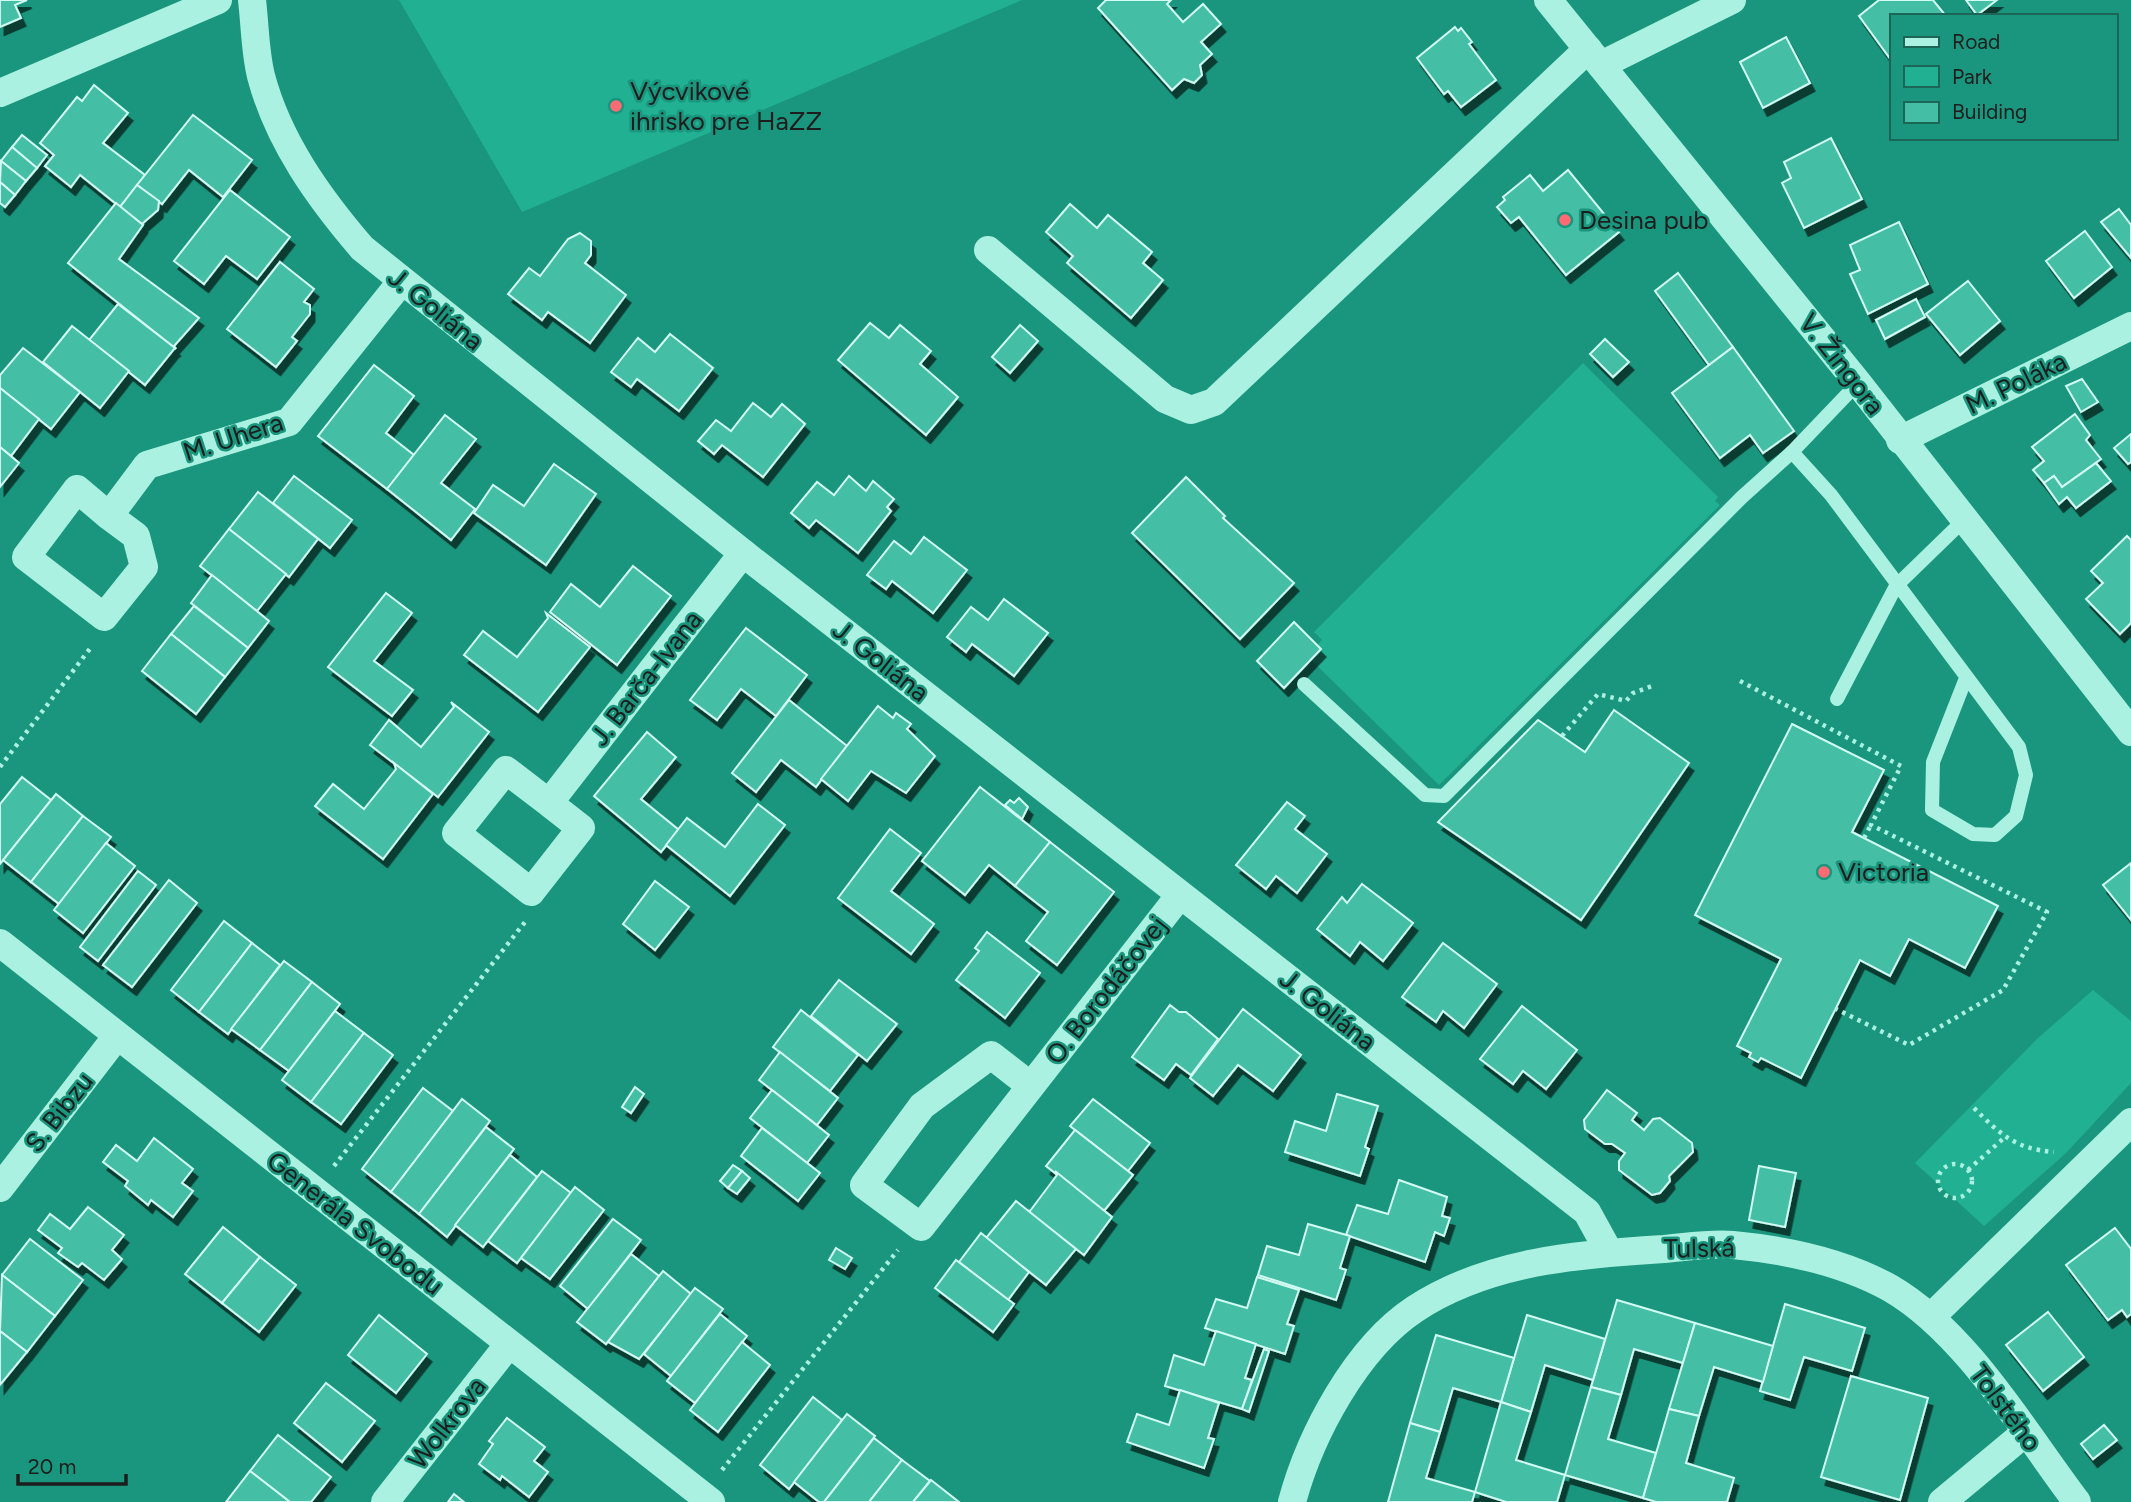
<svg xmlns="http://www.w3.org/2000/svg" width="2131" height="1502" font-family="Figtree,sans-serif">
	<style>
		.green { fill: #21b092 }
		.building { fill: #45bea6; stroke: #d2fbf3; stroke-width: 2; filter: url(#shadow) }
		.lines { fill: none; stroke-linecap: round; stroke-linejoin: round }
		.path { stroke: #abf1e2; stroke-width: 4.5; stroke-dasharray: 3.5 5; stroke-linecap: butt }
		.service { stroke: #abf1e2; stroke-width: 14 }
		.minor { stroke: #abf1e2; stroke-width: 28 }
		.poi-dot { fill: #ff6b72; stroke: #19967d; stroke-width: 2.5 }
		.labels { text-anchor: middle; dominant-baseline: central; stroke-width: 5; stroke-linejoin: round; paint-order: stroke }
		.poi-label { font-size: 26px; fill: #1d1d1d; stroke: #19967d; text-anchor: start }
		.street-label { font-size: 26px; fill: #1d1d1d; stroke: #19967d }
	</style>
	<defs>
		<filter id="shadow"><feDropShadow dx="4.5" dy="8" stdDeviation="0" flood-color="#0009"/></filter>
	</defs>
	<rect width="100%" height="100%" fill="#19967d"/>
	<g class="green">
		<polygon points="399,0 1022,0 522,212"/>
		<polygon points="1583,363 1718,497 1715,501 1720,505 1439,785 1307,656 1322,640 1314,632"/>
		<polygon points="2093,990 2131,1021 2131,1083 2066,1153 1984,1226 1915,1163 2038,1038"/>
	</g>
	<g class="building">
		<polygon points="0,0 27,0 15,5 21,18 0,27"/>
		<polygon points="1106,0 1171,0 1167,4 1183,22 1203,4 1221,24 1201,42 1212,54 1200,65 1202,75 1194,83 1184,79 1172,90 1098,8"/>
		<polygon points="1879,0 1933,0 1946,16 1891,16 1891,60 1859,16"/>
		<polygon points="1966,0 1997,0 1977,15"/>
		<polygon points="1455,27 1458,31 1461,28 1472,42 1469,44 1496,80 1461,107 1448,91 1444,94 1417,58"/>
		<polygon points="1786,37 1810,83 1763,108 1740,62"/>
		<polygon points="94,85 128,113 103,143 145,175 120,207 80,175 71,187 45,166 54,155 40,143 77,97 82,101"/>
		<polygon points="193,115 252,160 223,197 189,170 162,204 137,185"/>
		<polygon points="22,135 47,155 37,168 12,147"/>
		<polygon points="1831,138 1862,199 1804,228 1782,183 1791,178 1784,162"/>
		<polygon points="12,147 37,168 26,181 1,161"/>
		<polygon points="1,161 26,181 15,195 0,182"/>
		<polygon points="1568,170 1619,232 1566,275 1519,217 1511,223 1497,207 1505,200 1503,197 1530,175 1543,191"/>
		<polygon points="0,182 15,195 5,207 0,203"/>
		<polygon points="137,185 159,201 158,210 142,224 120,207"/>
		<polygon points="230,190 290,237 257,279 226,256 204,284 174,261"/>
		<polygon points="116,203 143,225 119,259 199,318 174,346 176,349 68,263"/>
		<polygon points="1070,204 1097,228 1108,215 1152,252 1143,263 1163,280 1131,318 1067,263 1073,256 1046,232"/>
		<polygon points="2119,209 2131,225 2131,258 2101,222"/>
		<polygon points="1899,222 1928,284 1868,314 1850,274 1860,270 1850,245"/>
		<polygon points="2085,231 2112,267 2074,298 2046,261"/>
		<polygon points="580,233 591,241 591,255 585,263 626,295 590,343 548,312 542,320 508,294 529,268 540,276 568,239"/>
		<polygon points="280,262 314,289 304,302 310,305 310,314 292,337 297,341 276,367 227,329"/>
		<polygon points="1678,273 1733,347 1709,365 1655,291"/>
		<polygon points="1968,281 2000,321 1960,355 1926,314"/>
		<polygon points="1916,299 1925,317 1885,339 1876,320"/>
		<polygon points="118,304 175,348 145,385 89,340"/>
		<polygon points="870,323 889,338 900,325 931,351 920,364 958,397 926,435 838,360"/>
		<polygon points="1020,325 1038,341 1010,373 992,357"/>
		<polygon points="72,326 129,371 100,408 43,362"/>
		<polygon points="670,334 713,368 679,411 637,379 631,387 611,372 638,338 655,352"/>
		<polygon points="1605,339 1629,362 1613,377 1590,354"/>
		<polygon points="1733,347 1794,431 1763,453 1750,435 1720,458 1672,393"/>
		<polygon points="23,348 80,392 51,429 0,388 0,375"/>
		<polygon points="374,365 414,396 386,433 414,455 387,489 318,436"/>
		<polygon points="2082,379 2098,402 2081,412 2066,386"/>
		<polygon points="0,388 39,419 11,456 0,447"/>
		<polygon points="753,403 771,417 782,404 805,424 763,477 722,445 714,454 698,441 716,420 731,431"/>
		<polygon points="2075,414 2090,435 2086,440 2101,459 2062,487 2054,476 2044,483 2033,470 2044,461 2032,447"/>
		<polygon points="445,415 476,439 441,483 475,509 451,540 387,489"/>
		<polygon points="2131,434 2131,462 2128,464 2114,448"/>
		<polygon points="0,447 19,463 0,487"/>
		<polygon points="2096,463 2111,481 2076,508 2067,497 2059,504 2044,483 2054,476 2062,487"/>
		<polygon points="554,464 596,494 546,565 474,513 493,485 524,506"/>
		<polygon points="294,476 352,520 330,548 273,503"/>
		<polygon points="849,476 866,491 873,481 894,499 887,507 891,511 858,553 816,520 809,528 791,513 817,482 834,495"/>
		<polygon points="1186,477 1225,516 1223,518 1294,583 1240,639 1132,533"/>
		<polygon points="258,492 318,539 289,577 229,529"/>
		<polygon points="229,529 286,574 257,611 200,566"/>
		<polygon points="2127,536 2131,540 2131,623 2120,634 2086,599 2103,583 2091,571"/>
		<polygon points="924,537 967,570 933,613 892,581 886,589 867,575 894,541 911,554"/>
		<polygon points="633,566 671,596 617,665 550,612 571,584 600,607"/>
		<polygon points="212,575 269,621 248,648 191,603"/>
		<polygon points="386,593 412,613 374,661 413,690 392,716 328,667"/>
		<polygon points="1004,599 1048,633 1014,676 972,644 966,652 947,637 971,607 988,620"/>
		<polygon points="194,606 248,648 225,677 171,634"/>
		<polygon points="546,613 590,647 538,712 464,655 483,631 517,657 548,618"/>
		<polygon points="1294,622 1321,649 1284,688 1257,661"/>
		<polygon points="746,628 807,675 776,716 741,689 717,720 690,700"/>
		<polygon points="171,634 225,677 196,714 142,671"/>
		<polygon points="789,700 847,746 816,787 781,760 756,792 732,773"/>
		<polygon points="451,702 489,732 438,797 370,745 389,720 421,747 454,707"/>
		<polygon points="878,706 893,718 896,713 911,724 907,729 935,756 906,793 871,771 848,801 821,779"/>
		<polygon points="1614,710 1689,763 1581,920 1438,822 1538,720 1585,752"/>
		<polygon points="1792,724 1884,770 1852,832 1998,906 1965,968 1909,939 1890,976 1860,960 1801,1078 1761,1058 1758,1062 1749,1057 1751,1053 1737,1046 1781,959 1695,915"/>
		<polygon points="647,732 676,757 641,799 679,830 661,852 594,796"/>
		<polygon points="394,763 433,794 383,859 315,806 333,784 364,809 396,769"/>
		<polygon points="22,777 51,800 0,864 0,804"/>
		<polygon points="980,787 1050,842 1015,886 989,865 965,895 922,861"/>
		<polygon points="56,794 83,816 31,882 3,860"/>
		<polygon points="1019,798 1028,807 1022,819 1005,805 1010,800 1014,803"/>
		<polygon points="1287,802 1305,816 1295,829 1327,854 1297,893 1276,876 1266,889 1236,865"/>
		<polygon points="758,804 785,825 730,896 666,845 687,818 725,847"/>
		<polygon points="83,816 111,837 59,904 31,882"/>
		<polygon points="890,829 921,853 891,891 934,924 911,954 838,898"/>
		<polygon points="1050,842 1114,892 1057,965 1026,941 1048,912 1015,886"/>
		<polygon points="106,843 135,866 83,933 54,910"/>
		<polygon points="2131,863 2131,920 2103,885"/>
		<polygon points="138,871 156,885 98,961 80,947"/>
		<polygon points="169,880 197,903 132,987 103,965"/>
		<polygon points="655,881 689,907 655,950 623,924"/>
		<polygon points="1362,884 1413,923 1383,961 1360,942 1350,956 1317,929 1342,897 1347,903"/>
		<polygon points="224,921 252,943 199,1012 171,990"/>
		<polygon points="987,932 1040,973 1005,1018 956,980 979,951 975,948"/>
		<polygon points="252,943 280,965 228,1034 199,1012"/>
		<polygon points="1443,943 1497,984 1464,1028 1443,1011 1436,1022 1402,997"/>
		<polygon points="284,961 312,982 260,1050 231,1029"/>
		<polygon points="839,980 897,1024 867,1061 811,1016"/>
		<polygon points="312,982 340,1004 289,1071 260,1050"/>
		<polygon points="1170,1005 1179,1012 1186,1012 1218,1039 1191,1075 1176,1064 1164,1080 1132,1057"/>
		<polygon points="1522,1006 1577,1050 1546,1089 1523,1071 1513,1084 1480,1059"/>
		<polygon points="1243,1009 1301,1055 1273,1091 1238,1065 1213,1096 1190,1078"/>
		<polygon points="801,1010 858,1055 830,1091 773,1047"/>
		<polygon points="335,1011 364,1033 311,1102 282,1080"/>
		<polygon points="364,1033 393,1055 341,1124 311,1102"/>
		<polygon points="780,1052 838,1098 817,1125 759,1080"/>
		<polygon points="635,1087 644,1094 631,1113 622,1107"/>
		<polygon points="423,1088 453,1111 391,1192 362,1169"/>
		<polygon points="772,1090 829,1135 807,1163 750,1118"/>
		<polygon points="1607,1090 1637,1113 1632,1120 1644,1130 1653,1119 1660,1118 1692,1143 1693,1152 1669,1176 1670,1181 1660,1193 1652,1195 1619,1170 1619,1161 1625,1153 1612,1144 1605,1144 1585,1129 1584,1120"/>
		<polygon points="1337,1094 1378,1106 1365,1147 1369,1149 1360,1176 1285,1152 1295,1121 1326,1131"/>
		<polygon points="462,1099 490,1121 419,1214 391,1192"/>
		<polygon points="1093,1099 1150,1143 1128,1171 1070,1126"/>
		<polygon points="486,1127 514,1149 447,1237 419,1214"/>
		<polygon points="762,1128 820,1173 798,1201 741,1156"/>
		<polygon points="1075,1130 1133,1175 1104,1211 1046,1166"/>
		<polygon points="154,1138 193,1169 182,1183 193,1191 173,1217 151,1200 148,1205 125,1186 128,1181 103,1162 116,1145 137,1161"/>
		<polygon points="510,1155 537,1177 483,1247 455,1225"/>
		<polygon points="733,1165 742,1171 728,1188 720,1181"/>
		<polygon points="1759,1166 1796,1173 1785,1227 1749,1220"/>
		<polygon points="542,1171 571,1193 517,1263 488,1241"/>
		<polygon points="742,1171 750,1178 737,1194 728,1188"/>
		<polygon points="1055,1171 1112,1217 1084,1255 1025,1210 1030,1211 1057,1175"/>
		<polygon points="1399,1180 1447,1197 1442,1216 1450,1218 1444,1236 1435,1232 1425,1262 1346,1235 1357,1205 1388,1214"/>
		<polygon points="575,1187 604,1210 550,1279 521,1258"/>
		<polygon points="1016,1201 1076,1249 1046,1285 986,1238"/>
		<polygon points="88,1207 124,1235 112,1250 122,1259 104,1280 82,1263 78,1267 58,1253 62,1248 38,1230 50,1214 70,1229"/>
		<polygon points="613,1219 641,1240 588,1309 560,1286"/>
		<polygon points="1308,1224 1350,1236 1340,1268 1346,1270 1336,1300 1258,1275 1267,1246 1299,1255"/>
		<polygon points="223,1227 260,1257 222,1303 185,1274"/>
		<polygon points="2115,1228 2131,1249 2131,1314 2127,1317 2122,1310 2108,1320 2066,1265"/>
		<polygon points="981,1233 1029,1272 1008,1300 959,1262"/>
		<polygon points="30,1239 83,1280 55,1316 2,1275"/>
		<polygon points="836,1248 852,1258 845,1269 829,1260"/>
		<polygon points="631,1254 659,1276 606,1344 577,1322"/>
		<polygon points="260,1257 296,1285 259,1332 222,1303"/>
		<polygon points="956,1260 1014,1304 993,1332 935,1288"/>
		<polygon points="663,1271 691,1294 639,1359 608,1342"/>
		<polygon points="2,1275 55,1316 27,1352 0,1331"/>
		<polygon points="1257,1277 1299,1290 1287,1324 1294,1326 1285,1354 1205,1328 1216,1299 1247,1308"/>
		<polygon points="695,1288 723,1309 671,1376 644,1354"/>
		<polygon points="1617,1300 1695,1323 1683,1363 1634,1349 1621,1395 1591,1387"/>
		<polygon points="1785,1304 1865,1328 1852,1371 1804,1357 1790,1400 1760,1391"/>
		<polygon points="2048,1312 2084,1357 2043,1391 2006,1345"/>
		<polygon points="720,1314 747,1336 695,1403 667,1381"/>
		<polygon points="379,1315 427,1354 396,1393 348,1355"/>
		<polygon points="1527,1315 1605,1339 1593,1380 1545,1365 1531,1412 1501,1402"/>
		<polygon points="1695,1323 1773,1346 1763,1382 1714,1367 1699,1416 1669,1409"/>
		<polygon points="0,1331 27,1352 0,1385"/>
		<polygon points="1216,1331 1256,1344 1245,1378 1252,1380 1242,1409 1165,1386 1174,1355 1204,1365"/>
		<polygon points="1436,1335 1514,1358 1501,1402 1453,1388 1440,1432 1410,1423"/>
		<polygon points="742,1342 770,1365 718,1432 690,1410"/>
		<polygon points="1264,1349 1269,1351 1249,1412 1242,1409"/>
		<polygon points="1851,1376 1928,1398 1900,1500 1821,1477"/>
		<polygon points="326,1383 375,1421 342,1462 294,1423"/>
		<polygon points="1591,1387 1621,1395 1608,1439 1656,1453 1643,1498 1565,1475"/>
		<polygon points="1180,1390 1219,1403 1208,1438 1214,1439 1204,1468 1127,1442 1137,1414 1169,1425"/>
		<polygon points="813,1397 842,1420 789,1489 760,1465"/>
		<polygon points="1501,1402 1531,1412 1516,1460 1565,1475 1557,1502 1506,1502 1475,1492"/>
		<polygon points="1669,1409 1699,1416 1686,1463 1734,1478 1727,1502 1656,1502 1643,1498"/>
		<polygon points="847,1414 875,1436 824,1502 819,1502 794,1482"/>
		<polygon points="507,1418 545,1447 534,1461 548,1472 529,1497 502,1476 500,1480 479,1464 493,1444 489,1441"/>
		<polygon points="1410,1423 1440,1432 1426,1478 1475,1492 1472,1502 1388,1502"/>
		<polygon points="2104,1425 2117,1440 2093,1459 2081,1444"/>
		<polygon points="278,1435 331,1477 311,1502 290,1502 250,1471"/>
		<polygon points="874,1438 902,1460 869,1502 824,1502"/>
		<polygon points="902,1460 930,1481 913,1502 869,1502"/>
		<polygon points="250,1471 290,1502 226,1502"/>
		<polygon points="931,1480 959,1502 913,1502"/>
		<polygon points="454,1494 464,1502 448,1502"/>
	</g>
	<g class="lines">
		<g class="path">
			<polyline points="1740,681 1901,766 1871,825 2047,912 2003,990 1909,1045 1836,1009"/>
			<polyline points="1562,736 1598,694 1626,701 1633,693 1655,685"/>
			<polyline points="0,767 92,646"/>
			<polyline points="1864,838 1871,825"/>
			<path d="M1974 1108C2000 1134 2015 1149 2054 1152"/>
			<circle cx="1955" cy="1181" r="17"/>
			<polyline points="334,1166 525,922"/>
			<polyline points="1968,1170 2004,1138"/>
			<polyline points="722,1470 898,1250"/>
		</g>
		<g class="service">
			<polyline points="1858,383 1792,452 1831,495 2019,747 2026,775 2016,816 1995,835 1973,834 1932,810 1933,762 1966,678"/>
			<polyline points="1304,684 1425,795 1444,796 1742,497 1792,452"/>
			<polyline points="1837,699 1896,586 1964,520"/>
		</g>
		<g class="minor">
			<path d="M252 0C255 25 255 52 261 76 278 141 319 198 362 248L743 553 1587 1212 1609 1252"/>
			<polyline points="1548,0 1858,383 2131,732"/>
			<polyline points="1601,65 1732,0"/>
			<polyline points="0,93 218,0"/>
			<polyline points="988,250 1165,399 1191,410 1214,402 1588,49"/>
			<polyline points="1900,440 2131,326"/>
			<polyline points="109,516 77,489 26,557 104,617 144,567 136,536 109,516 147,465 289,422 401,282"/>
			<polyline points="549,803 506,770 456,833 531,892 581,828 549,803 743,553"/>
			<polyline points="0,943 711,1502"/>
			<polyline points="1031,1086 991,1055 922,1106 864,1185 921,1227 1180,895"/>
			<polyline points="0,1188 117,1036"/>
			<polyline points="1931,1317 2131,1122"/>
			<polyline points="385,1502 509,1344"/>
			<path d="M1292 1502C1310 1435 1356 1348 1415 1309 1488 1261 1579 1254 1664 1249 1687 1247 1711 1243 1733 1245 1786 1250 1843 1262 1890 1288 1966 1332 2024 1432 2077 1502"/>
			<polyline points="1942,1502 2025,1433"/>
		</g>
	</g>
	<g class="poi-dot">
		<circle cx="616" cy="106" r="7"/>
		<circle cx="1565" cy="220" r="7"/>
		<circle cx="1824" cy="872" r="7"/>
	</g>
	<g class="labels">
		<g class="poi-label">
			<text x="630" y="91">Výcvikové<tspan x="630" dy="30">ihrisko pre HaZZ</tspan></text>
			<text x="1579" y="220">Desina pub</text>
			<text x="1838" y="872">Victoria</text>
		</g>
		<g class="street-label">
			<text transform="translate(436 309) rotate(39)">J. Goliána</text>
			<text transform="translate(1842 364) rotate(52)">V. Žingora</text>
			<text transform="translate(2016 383) rotate(-26)">M. Poláka</text>
			<text transform="translate(233 437) rotate(-18)">M. Uhera</text>
			<text transform="translate(881 661) rotate(38)">J. Goliána</text>
			<text transform="translate(646 678) rotate(-52)">J. Barča-Ivana</text>
			<text transform="translate(1106 990) rotate(-52)">O. Borodáčovej</text>
			<text transform="translate(1328 1010) rotate(38)">J. Goliána</text>
			<text transform="translate(59 1112) rotate(-52)">S. Bibzu</text>
			<text transform="translate(355 1223) rotate(38)">Generála Svobodu</text>
			<text transform="translate(1699 1248) rotate(-1)">Tulská</text>
			<text transform="translate(2006 1408) rotate(53)">Tolstého</text>
			<text transform="translate(447 1423) rotate(-52)">Wolkrova</text>
		</g>
	</g>
	<rect x="1890" y="14" width="228" height="126" fill="#19967d" stroke="#1b6657" stroke-width="2"/>
	<rect x="1904" y="37" width="35" height="10" fill="#abf1e2" stroke="#1b6657" stroke-width="2"/>
	<text x="1952" y="49" font-size="21" fill="#1d1d1d">Road</text>
	<rect x="1904" y="66" width="35" height="21" fill="#21b092" stroke="#1b6657" stroke-width="2"/>
	<text x="1952" y="84" font-size="21" fill="#1d1d1d">Park</text>
	<rect x="1904" y="102" width="35" height="21" fill="#45bea6" stroke="#1b6657" stroke-width="2"/>
	<text x="1952" y="119" font-size="21" fill="#1d1d1d">Building</text>
	<path d="M18 1474v10h108v-10" fill="none" stroke="#1d1d1d" stroke-width="3.5"/>
	<text x="28" y="1474" font-size="21" fill="#1d1d1d" stroke="#19967d" stroke-width="5" paint-order="stroke">20 m</text>
</svg>
